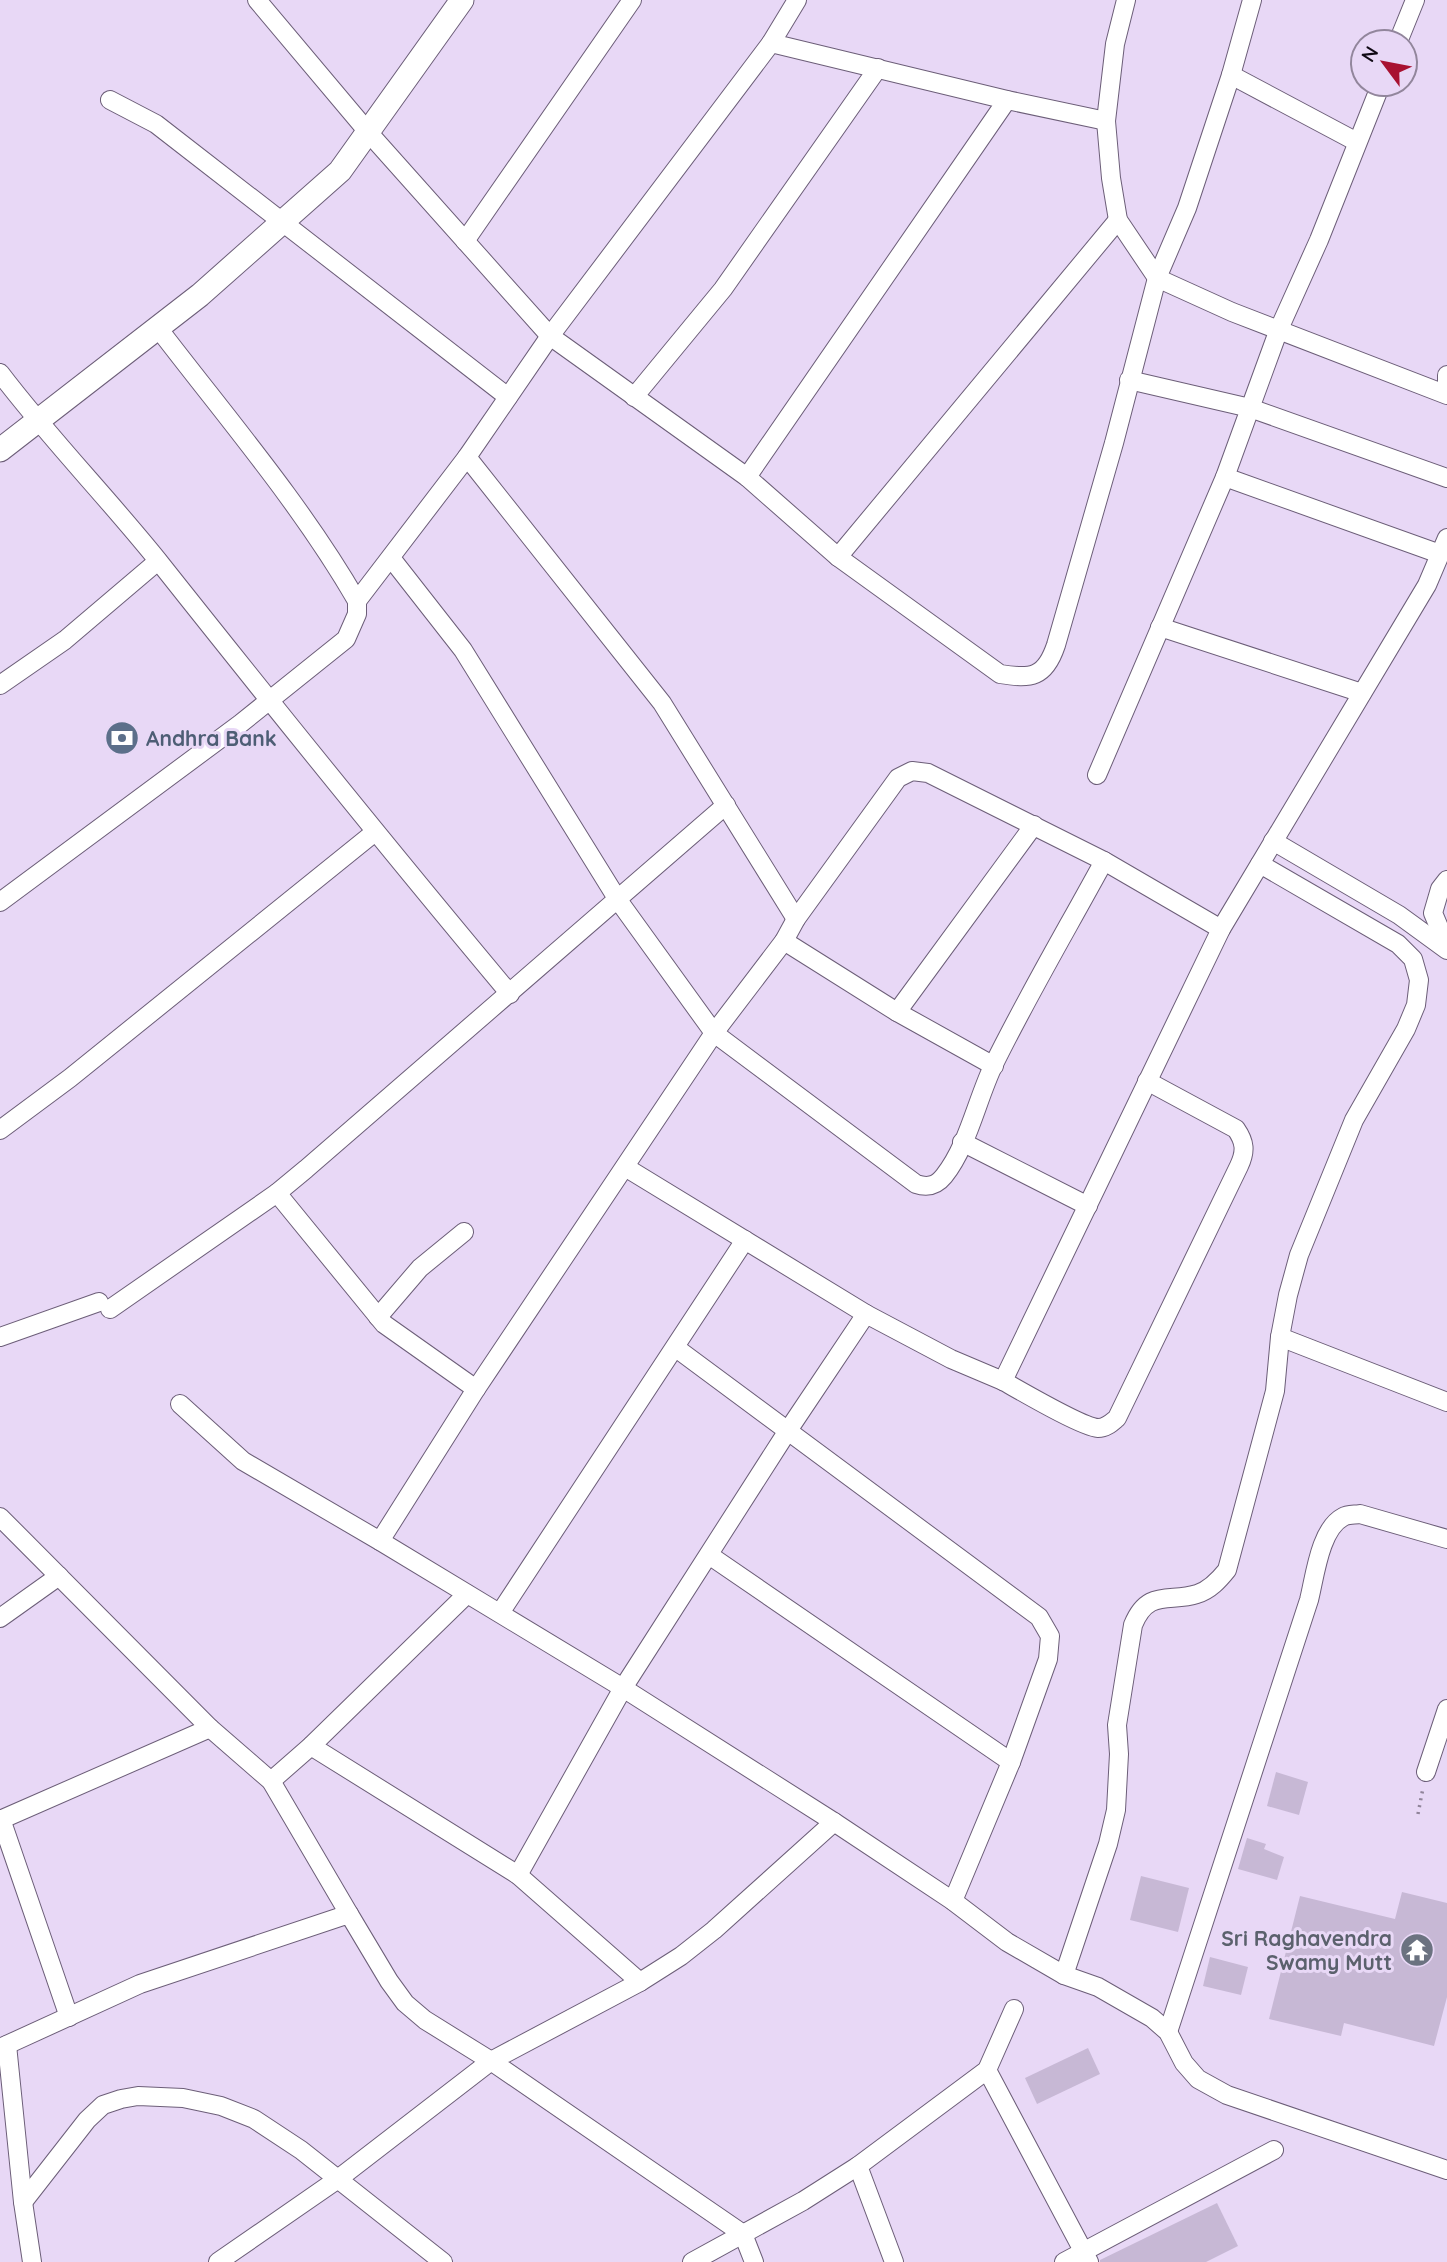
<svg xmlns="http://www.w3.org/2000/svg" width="1447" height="2262" font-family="Quicksand,sans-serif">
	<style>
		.building { fill: #c7b8d5 }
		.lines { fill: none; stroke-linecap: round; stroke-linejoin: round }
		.minor-casing { stroke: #6c5e78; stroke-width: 20 }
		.tertiary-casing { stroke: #6c5e78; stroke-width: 25 }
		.path { stroke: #90849a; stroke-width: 3.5; stroke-dasharray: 2 5; stroke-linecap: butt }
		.minor { stroke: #fff; stroke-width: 18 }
		.tertiary { stroke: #fff; stroke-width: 23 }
		.labels { text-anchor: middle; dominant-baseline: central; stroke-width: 6; stroke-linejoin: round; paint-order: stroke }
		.service-label { font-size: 21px; font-weight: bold; fill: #4e5e75; stroke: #e8d8f6; text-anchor: start }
		.worship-label { font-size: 21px; font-weight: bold; fill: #5b616d; stroke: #e8d8f6; text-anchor: end }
	</style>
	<rect width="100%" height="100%" fill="#e8d8f6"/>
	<g class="building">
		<polygon points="1276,1772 1308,1782 1299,1815 1267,1806"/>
		<polygon points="1247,1838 1266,1844 1264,1849 1284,1857 1277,1880 1238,1869"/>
		<polygon points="1141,1876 1189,1888 1178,1932 1130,1920"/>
		<polygon points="1402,1892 1447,1903 1447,1997 1434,2046 1344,2023 1341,2036 1269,2019 1300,1896 1395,1919"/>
		<polygon points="1210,1957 1248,1967 1241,1995 1203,1986"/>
		<polygon points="1088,2048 1100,2074 1037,2104 1025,2078"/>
		<polygon points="1217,2203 1238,2246 1206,2262 1100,2262 1100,2260"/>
	</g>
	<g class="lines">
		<g class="minor-casing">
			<g id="minor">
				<path d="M257 0 368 132 550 336 747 477 838 557 1000 674C1031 679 1045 678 1056 645L1114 443 1157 278 1187 208 1231 75 1252 0"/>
				<polyline points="1126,0 1115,44 1106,121 1111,178 1118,220 1157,278 1232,312 1447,395"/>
				<polyline points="1398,42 1415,0"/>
				<polyline points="771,43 1007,100 1106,121"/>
				<polyline points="1231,75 1357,142"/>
				<polyline points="110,100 156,124 508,397"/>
				<polyline points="465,241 632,0"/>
				<path d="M158 328C226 417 301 504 357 601"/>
				<path d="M0 373C50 439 108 498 160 563 275 708 391 852 510 994"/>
				<polyline points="1447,375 1447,382"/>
				<polyline points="1129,380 1250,408 1447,478"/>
				<polyline points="634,397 723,289 878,68"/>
				<polyline points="747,477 1007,100"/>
				<polyline points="1225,477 1440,554"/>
				<polyline points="838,557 1118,220"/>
				<path d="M391 558 463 650 618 900 714 1033 916 1184C928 1188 936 1186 944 1176 968 1146 977 1099 994 1064 1028 995 1067 929 1104 861"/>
				<polyline points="1160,627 1362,693"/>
				<polyline points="0,685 65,640 158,561"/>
				<polyline points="1097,775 1225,477 1279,329 1319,240 1381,84"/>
				<polyline points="1273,841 1399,915 1447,950"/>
				<polyline points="1447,880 1440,889 1433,913 1447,946"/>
				<polyline points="0,902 240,724 346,639 357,614 357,601 467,457"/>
				<polyline points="796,919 662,703 467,457 550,336 771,43 797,0"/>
				<polyline points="784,941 897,1012 994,1066"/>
				<polyline points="897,1012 1034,825"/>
				<polyline points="0,1130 70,1078 375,832"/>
				<polyline points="962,1142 1088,1206"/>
				<polyline points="625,1167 866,1314"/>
				<polyline points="277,1193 384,1324 476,1389"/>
				<polyline points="110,1309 277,1193 306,1169 726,805"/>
				<polyline points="378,1317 420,1268 464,1232"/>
				<polyline points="0,1337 99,1302"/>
				<polyline points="1280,1337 1447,1402"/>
				<polyline points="676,1348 1039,1617 1050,1636 1048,1659 1011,1762 953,1901"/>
				<path d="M1003 1381C1021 1391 1082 1427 1098 1428 1106 1428 1111 1423 1117 1418L1239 1166C1246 1151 1245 1142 1236 1129L1147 1081"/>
				<polyline points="180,1404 243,1461 380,1541 623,1688 834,1822 953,1901 1007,1942 1064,1975 1098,1987 1152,2018 1168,2032 1184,2063 1198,2079 1227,2095 1447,2170"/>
				<polyline points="0,1517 210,1728"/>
				<polyline points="380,1541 476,1389 714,1033 784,941 796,919 898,778 912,771 928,773 1104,861 1221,929"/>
				<polyline points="709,1555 1011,1762"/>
				<polyline points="500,1613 745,1240"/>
				<polyline points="0,1618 59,1576"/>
				<polyline points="311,1746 518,1875 640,1982"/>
				<polyline points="1426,1772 1447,1709"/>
				<polyline points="271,1781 311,1746 467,1594"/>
				<polyline points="1,1819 69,2017"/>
				<polyline points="0,1820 210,1728 271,1781 349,1914"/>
				<polyline points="518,1875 623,1688 787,1432 866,1314 951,1359 1003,1381 1221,929 1427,585 1447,538"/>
				<path d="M1064 1975 1108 1844 1116 1810 1119 1754 1117 1725 1133 1625C1148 1588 1170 1603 1197 1594 1210 1590 1219 1580 1227 1570L1275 1391 1280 1337 1288 1295 1299 1255 1354 1120 1406 1029 1416 1005 1419 980 1413 959 1398 944 1260 864"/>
				<path d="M1168 2032 1309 1600C1315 1576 1320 1529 1343 1517 1348 1514 1355 1515 1360 1514L1447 1539"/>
				<polyline points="7,2045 23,2202 32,2262"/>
				<polyline points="0,2048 140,1984 349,1914 389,1981 405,2003 425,2020 491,2061 743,2234 754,2262"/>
				<polyline points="987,2070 1089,2262"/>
				<polyline points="858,2166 894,2262"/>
				<polyline points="23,2202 87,2120 103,2105 121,2099 138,2096 183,2098 221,2106 254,2119 301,2150 443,2262"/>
				<polyline points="218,2262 338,2179 491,2061 640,1982 681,1956 714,1930 834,1822"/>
				<polyline points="692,2262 803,2201 858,2166 987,2070 1014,2009"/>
				<polyline points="1064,2262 1274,2150"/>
			</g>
		</g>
		<g class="tertiary-casing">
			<polyline id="tertiary" points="0,450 200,295 340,171 462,0"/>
		</g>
		<polyline class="path" points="1418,1814 1423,1788"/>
		<use href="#minor" class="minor"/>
		<use href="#tertiary" class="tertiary"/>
	</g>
	<defs>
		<g id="bank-disc" transform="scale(1.75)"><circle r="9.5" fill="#5c6f8a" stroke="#e8d8f6"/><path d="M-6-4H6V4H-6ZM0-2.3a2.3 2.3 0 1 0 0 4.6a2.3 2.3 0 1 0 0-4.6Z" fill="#fff"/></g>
		<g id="temple-disc" transform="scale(1.75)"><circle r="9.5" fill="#6b7280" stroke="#e8d8f6"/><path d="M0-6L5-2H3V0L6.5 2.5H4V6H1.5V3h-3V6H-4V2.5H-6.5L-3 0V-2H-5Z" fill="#fff"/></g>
	</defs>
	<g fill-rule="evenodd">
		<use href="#bank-disc" x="122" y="738"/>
		<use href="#temple-disc" x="1417" y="1950"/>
	</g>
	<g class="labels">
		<g class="service-label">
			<text x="146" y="738">Andhra Bank</text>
		</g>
		<g class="worship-label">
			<text x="1392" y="1938">Sri Raghavendra<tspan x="1392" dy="24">Swamy Mutt</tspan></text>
		</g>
	</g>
	<g transform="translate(1384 63) rotate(302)"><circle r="33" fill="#e8d8f6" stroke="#92869c" stroke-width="2"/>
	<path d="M0-5L12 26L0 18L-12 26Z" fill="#a81131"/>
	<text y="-10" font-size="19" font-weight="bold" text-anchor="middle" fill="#100a14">N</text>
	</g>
</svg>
